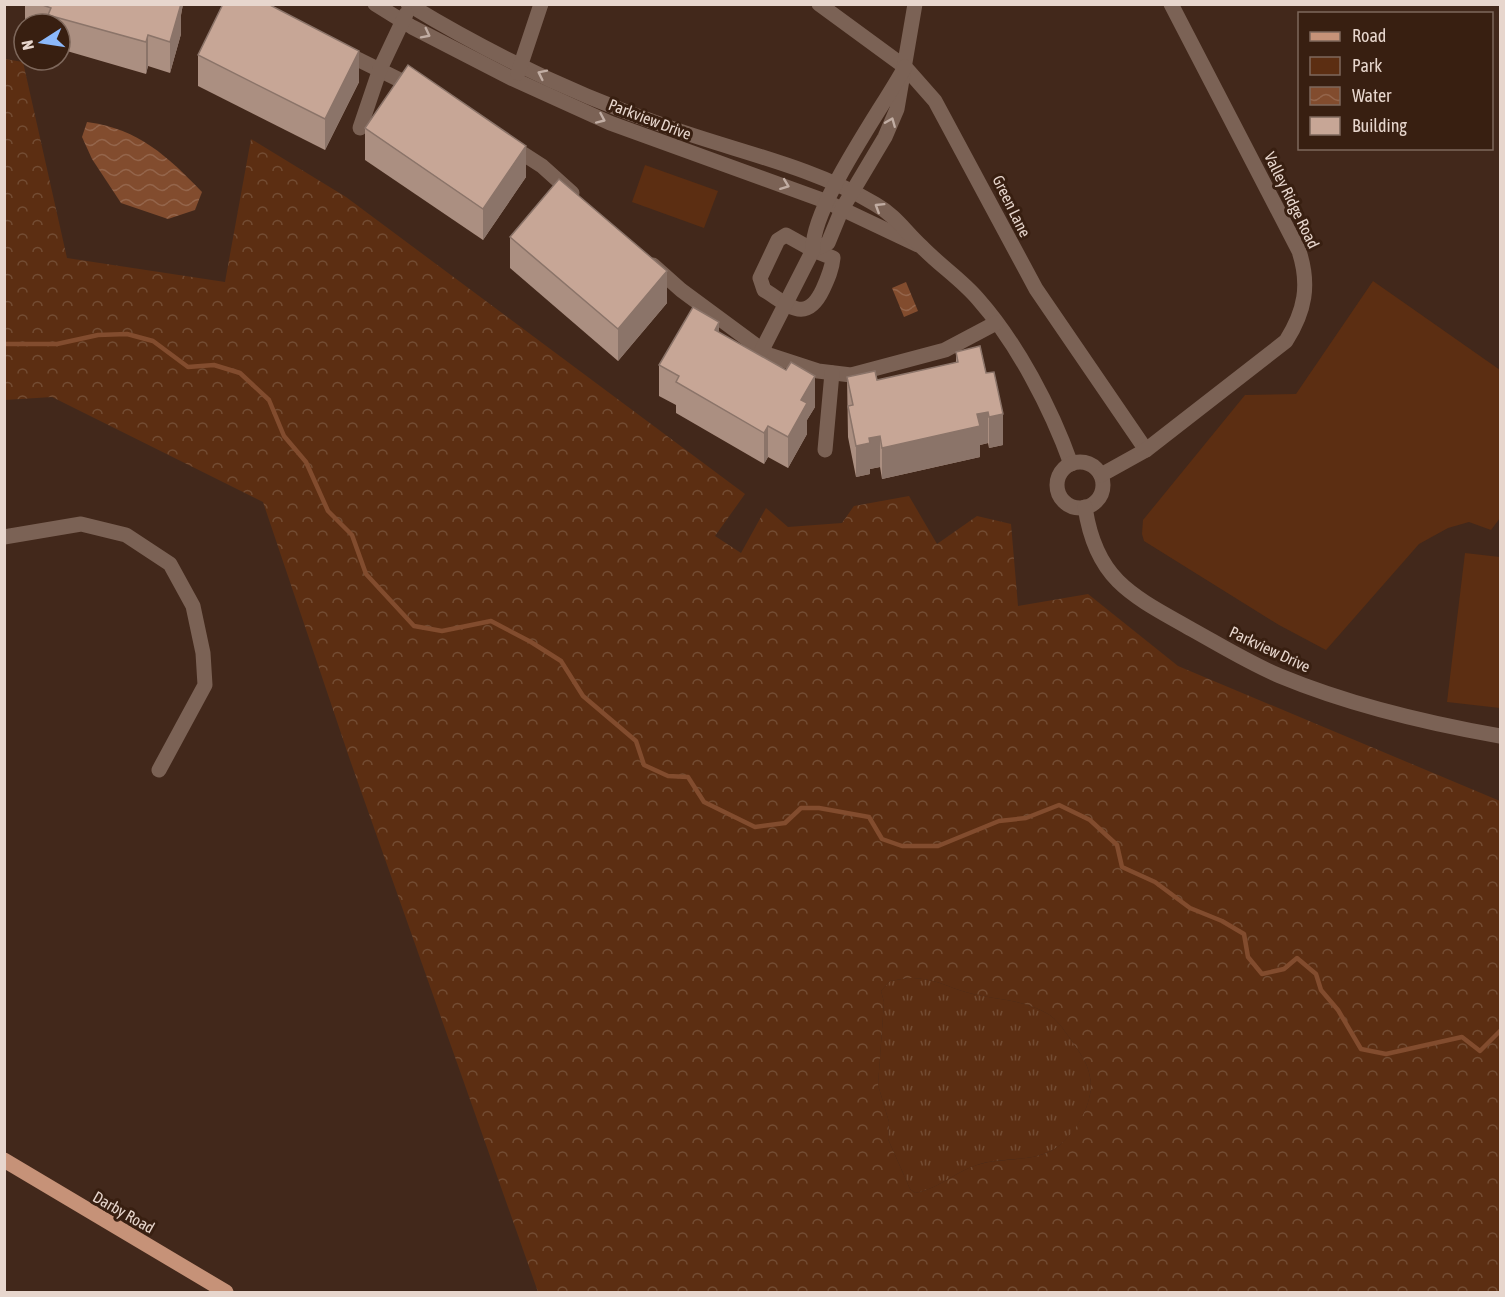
<svg xmlns="http://www.w3.org/2000/svg" width="1505" height="1297" font-family="'Asap Condensed',sans-serif">
	<style>
		.grass { fill: url(#grass-tufts) }
		.forest { fill: url(#forest-crowns); fill-rule: evenodd }
		.park { fill: #5c2e12 }
		.water { fill: url(#water-waves) }
		.lines { fill: none; stroke-linecap: round; stroke-linejoin: round }
		.stream { stroke: #824c2e; stroke-width: 4.5 }
		.minor { stroke: #7b6255; stroke-width: 15 }
		.major { stroke: #c69278; stroke-width: 15 }
		.wall { fill: #ab8f81 }
		.shaded-wall { fill: #8b7469 }
		.building { fill: #c7a696; stroke: #8b7469; stroke-width: 1.5 }
		.oneway { stroke: #c1ada3 }
		.labels { text-anchor: middle; dominant-baseline: central; stroke-width: 6; stroke-linejoin: round; paint-order: stroke }
		.street-label { font-size: 16px; fill: #e7d6cd; stroke: #381f11 }
	</style>
	<defs>
		<pattern id="grass-tufts" width="24" height="20" patternUnits="userSpaceOnUse" patternTransform="scale(1.5)"><rect width="24" height="20" fill="#5c2e12"/><path d="M3 7l-1-3M5 7V3M7 7l1-3M15 17l-1-3M17 17v-4M19 17l1-3" fill="none" stroke="#734c33"/></pattern>
		<pattern id="forest-crowns" width="20" height="18" patternUnits="userSpaceOnUse" patternTransform="scale(1.5)"><rect width="20" height="18" fill="#5c2e12"/><path d="M2 6a3 3 0 1 1 6 0M12 15a3 3 0 1 1 6 0" fill="none" stroke="#734c33"/></pattern>
		<pattern id="water-waves" width="16" height="10" patternUnits="userSpaceOnUse" patternTransform="scale(1.5)"><rect width="16" height="10" fill="#824c2e"/><path d="M0 5q4-4 8 0t8 0" fill="none" stroke="#94654b"/></pattern>
	</defs>
	<rect width="100%" height="100%" fill="#42281b"/>
	<path class="grass" d="M908 978C938 978 947 988 973 994 998 1000 1026 1000 1048 1014 1058 1020 1065 1032 1072 1041 1079 1052 1088 1063 1090 1077 1095 1100 1077 1132 1060 1145 1037 1164 1002 1156 977 1165 955 1172 938 1189 915 1193L910 1189 888 1139 889 1122 878 1085 884 1002 881 991 890 981Z"/>
	<path class="forest" d="M5 59 23 62 67 258 225 282 251 139 346 197 745 494 715 536 741 553 766 508 788 527 842 523 854 506 909 496 937 544 977 516 1011 524 1018 606 1088 594 1178 666 1500 801V1292H538L350 760 263 502 52 397 5 400ZM908 978C938 978 947 988 973 994 998 1000 1026 1000 1048 1014 1058 1020 1065 1032 1072 1041 1079 1052 1088 1063 1090 1077 1095 1100 1077 1131 1060 1145 1038 1164 1002 1156 977 1165 955 1172 938 1189 915 1193L910 1189 888 1139 889 1122 878 1085 884 1002 881 991 890 981Z"/>
	<g class="park">
		<polygon points="645,165 718,191 704,228 632,202"/>
		<polygon points="1373,281 1500,370 1500,518 1491,530 1469,522 1448,528 1419,544 1326,650 1279,625 1144,541 1142,534 1143,520 1245,395 1296,394"/>
		<polygon points="1465,553 1500,557 1500,708 1447,702"/>
	</g>
	<g class="water">
		<path d="M87 122C139 129 167 156 202 192L195 210 168 219 121 203 92 159 82 137Z"/>
		<polygon points="906,282 918,311 904,317 892,288"/>
	</g>
	<g class="lines">
		<polyline class="stream" points="4,344 57,344 98,335 127,334 153,341 188,367 214,365 240,373 269,400 284,436 306,462 328,511 352,535 366,574 414,626 442,631 491,621 531,642 561,661 583,696 636,741 644,765 668,776 688,777 704,802 755,827 785,823 801,808 819,808 869,817 882,839 902,846 938,846 999,821 1026,818 1059,805 1090,820 1117,845 1122,867 1155,882 1190,908 1222,921 1244,934 1248,957 1262,974 1284,969 1297,958 1316,974 1321,990 1338,1010 1361,1049 1386,1054 1462,1037 1480,1051 1500,1031"/>
		<g class="minor">
			<polyline points="375,4 412,27 513,79 610,123 825,201 918,245"/>
			<path d="M408 4C490 54 580 97 671 128 739 152 813 167 875 204 896 216 904 230 921 246 939 265 961 279 978 299 1017 343 1051 408 1071 464"/>
			<polyline points="819,4 905,67 935,101 1036,289 1146,450"/>
			<polyline points="341,51 416,88"/>
			<polyline points="518,73 541,4"/>
			<polyline points="360,128 380,69 406,14"/>
			<polyline points="508,144 542,166 572,193"/>
			<path d="M786 235 813 250 833 258C832 269 828 278 823 289 806 325 789 305 764 290L760 278 778 240Z"/>
			<polyline points="813,250 828,243 842,209 885,137 897,109 915,4"/>
			<polyline points="653,265 681,290 769,355 818,371 851,375 945,350 996,323"/>
			<path d="M762 350 813 250C811 207 882 109 905 67"/>
			<polyline points="825,450 832,373"/>
			<circle cx="1080" cy="485" r="23"/>
			<path d="M1101 475 1146 450 1286 341C1305 311 1310 285 1299 251L1171 4"/>
			<path d="M1085 507C1089 534 1099 562 1118 581 1138 601 1167 615 1191 629 1220 645 1249 663 1280 676 1350 705 1426 723 1500 736"/>
			<polyline points="4,537 81,524 126,535 170,564 193,606 203,653 205,685 159,770"/>
		</g>
		<polyline class="major" points="4,1160 226,1292"/>
	</g>
	<g class="wall">
		<polygon points="25,4 183,4 181,15 181,34 170,73 148,66 146,74 60,49 60,24 25,24"/>
		<polygon points="198,55 359,82 325,150 198,86"/>
		<polygon points="365,128 526,177 483,240 365,160"/>
		<polygon points="510,237 667,303 618,361 510,268"/>
		<polygon points="719,332 815,407 807,420 807,434 788,468 768,457 764,464 676,413 676,405 659,396 659,365"/>
		<polygon points="980,346 1003,445 989,448 988,443 980,445 980,457 882,479 880,467 870,469 870,474 856,477 848,437 847,377 877,380 956,363 956,352"/>
	</g>
	<g class="shaded-wall">
		<polygon points="176,4 183,4 181,15 181,34 170,73 170,42"/>
		<polygon points="148,35 148,66 146,74 146,42"/>
		<polygon points="359,51 359,82 325,150 325,119"/>
		<polygon points="526,146 526,177 483,240 483,209"/>
		<polygon points="667,271 667,303 618,361 618,329"/>
		<polygon points="719,322 719,353 715,330"/>
		<polygon points="815,376 815,407 807,420 807,434 788,468 788,437 801,400"/>
		<polygon points="988,412 988,443 980,445 980,457 882,479 882,448 977,414"/>
		<polygon points="1003,414 1003,445 989,448 989,417"/>
		<polygon points="768,426 768,457 764,464 764,433"/>
		<polygon points="880,436 880,467 870,469 870,474 856,477 856,446 869,438"/>
	</g>
	<g class="building">
		<polygon points="40,4 181,4 170,42 148,35 146,42 48,15 51,8"/>
		<polygon points="223,4 268,4 359,51 325,119 198,55"/>
		<polygon points="408,65 526,146 483,209 365,128"/>
		<polygon points="559,179 667,271 618,329 510,237"/>
		<polygon points="693,307 719,322 715,330 786,370 791,362 815,376 801,400 807,403 788,437 768,426 764,433 676,382 679,376 659,365"/>
		<polygon points="980,346 986,373 994,372 1003,414 989,417 988,412 977,414 980,426 882,448 880,436 869,438 870,443 856,446 848,406 853,405 847,377 875,371 877,380 958,362 956,352"/>
	</g>
	<defs><path id="oneway-chevron" d="M-2-3.5L2.5 0L-2 3.5" fill="none" stroke-width="1.6" stroke-linecap="round" stroke-linejoin="round" transform="scale(1.5)"/></defs>
	<g class="oneway">
		<use href="#oneway-chevron" transform="translate(426 34) rotate(27)"/>
		<use href="#oneway-chevron" transform="translate(542 74) rotate(-154)"/>
		<use href="#oneway-chevron" transform="translate(601 119) rotate(24)"/>
		<use href="#oneway-chevron" transform="translate(891 122) rotate(-68)"/>
		<use href="#oneway-chevron" transform="translate(785 185) rotate(21)"/>
		<use href="#oneway-chevron" transform="translate(879 207) rotate(-148)"/>
	</g>
	<g class="labels">
		<g class="street-label">
			<text transform="translate(650 119) rotate(21)">Parkview Drive</text>
			<text transform="translate(1292 200) rotate(64)">Valley Ridge Road</text>
			<text transform="translate(1012 206) rotate(64)">Green Lane</text>
			<text transform="translate(1270 649) rotate(25)">Parkview Drive</text>
			<text transform="translate(124 1212) rotate(30)">Darby Road</text>
		</g>
	</g>
	<rect width="1505" height="1297" fill="none" stroke="#e7d6cd" stroke-width="12"/>
	<rect x="1298" y="12" width="195" height="138" fill="#381f11" stroke="#7e685c" stroke-width="1.5"/>
	<rect x="1310" y="32" width="30" height="9" fill="#c69278" stroke="#7e685c" stroke-width="1.5"/>
	<text x="1352" y="42" font-size="18" fill="#e7d6cd">Road</text>
	<rect x="1310" y="57" width="30" height="18" fill="#5c2e12" stroke="#7e685c" stroke-width="1.5"/>
	<text x="1352" y="72" font-size="18" fill="#e7d6cd">Park</text>
	<rect x="1310" y="87" width="30" height="18" fill="url(#water-waves)" stroke="#7e685c" stroke-width="1.5"/>
	<text x="1352" y="102" font-size="18" fill="#e7d6cd">Water</text>
	<rect x="1310" y="117" width="30" height="18" fill="#c7a696" stroke="#7e685c" stroke-width="1.5"/>
	<text x="1352" y="132" font-size="18" fill="#e7d6cd">Building</text>
	<g transform="translate(42 42) rotate(258)"><circle r="28" fill="#381f11" stroke="#7e685c" stroke-width="1.5"/>
	<path d="M0-4.5L10 22L0 15L-10 22Z" fill="#8cb9fc"/>
	<text y="-9" font-size="16" font-weight="bold" text-anchor="middle" fill="#e7d6cd">N</text>
	</g>
</svg>
